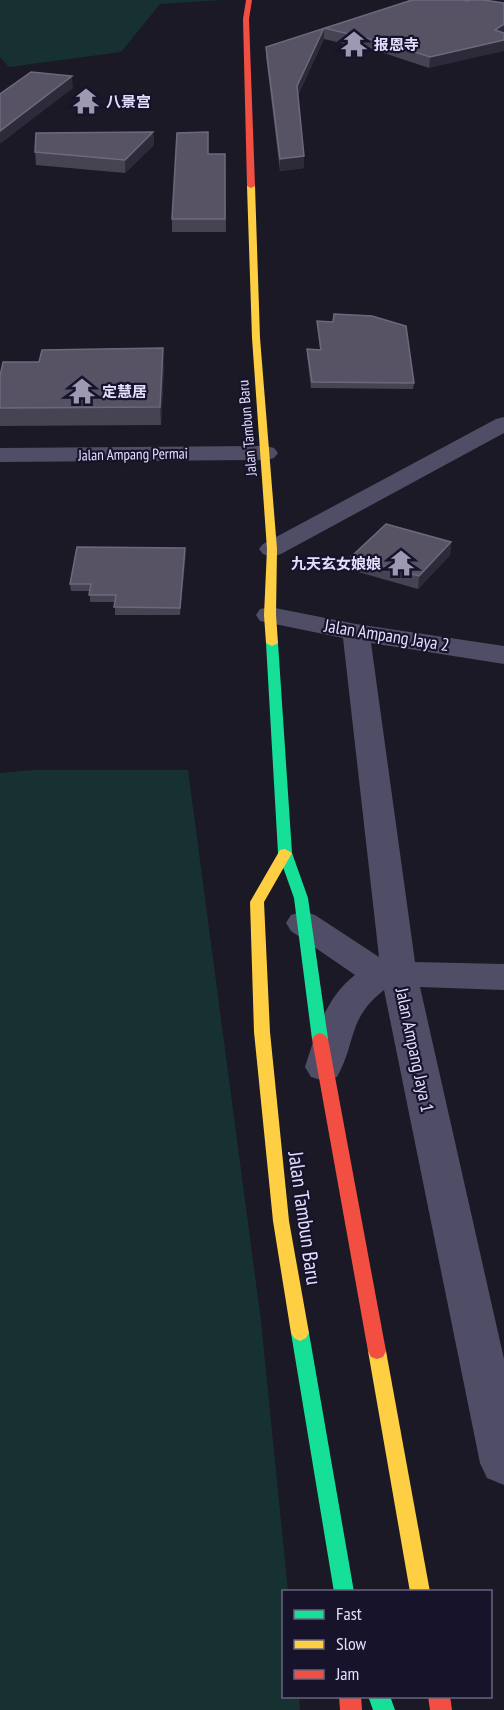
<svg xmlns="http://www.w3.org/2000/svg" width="504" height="1710" font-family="'PT Sans Narrow','Noto Sans SC',sans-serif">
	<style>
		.green { fill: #173133 }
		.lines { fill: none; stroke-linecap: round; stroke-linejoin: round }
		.street { fill: #504e66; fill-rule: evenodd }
		.fast { fill: #16e098; fill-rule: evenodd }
		.slow { fill: #ffcf43; fill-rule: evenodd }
		.jam { fill: #f24e42; fill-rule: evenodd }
		.wall { fill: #464353 }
		.shaded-wall { fill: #2d2b39 }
		.building { fill: #575365; stroke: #6d697d; stroke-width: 1.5 }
		.labels { text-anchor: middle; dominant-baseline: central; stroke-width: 4.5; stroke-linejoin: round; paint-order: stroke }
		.far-poi-label { font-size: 15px; font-weight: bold; fill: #e3defe; stroke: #17132b; text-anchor: start }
		.far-street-label { font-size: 15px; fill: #e3defe; stroke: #17132b }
		.street-label { font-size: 18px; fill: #e3defe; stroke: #17132b }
		.near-street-label { font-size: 21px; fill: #e3defe; stroke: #17132b }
	</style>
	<rect width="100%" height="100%" fill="#1a1925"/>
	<g class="green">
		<polygon points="0,0 223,0 160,4 121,52 9,67 0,57"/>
		<polygon points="34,770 188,770 261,1321 288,1591 284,1592 284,1696 299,1697 300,1710 0,1710 0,773"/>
	</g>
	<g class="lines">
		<g class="street">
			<polygon points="504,417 504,433 281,554 272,557 263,554 259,549 263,544 496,419"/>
			<polygon points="266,446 274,448 278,453 274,458 266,460 0,462 0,448"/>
			<path d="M270 607 356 624 504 646V664L371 643 415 962 504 964V990L420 987 504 1359V1485L487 1478 480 1463 384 990C347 1019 357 1041 337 1077L324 1081 311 1077 305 1067C316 1033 326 997 355 975L291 931 286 923 291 915 303 911 315 915 379 957 343 638 260 621 256 615 260 609Z"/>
		</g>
		<g class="fast">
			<polygon points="272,640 278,643 292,853 308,898 328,1039 325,1043 315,1043 312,1039 294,898 278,853 266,643"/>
			<polygon points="300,1325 306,1328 309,1333 354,1592 334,1592 291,1333 294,1328"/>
			<polygon points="368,1696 390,1696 395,1710 373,1710"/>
		</g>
		<g class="slow">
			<polygon points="251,184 255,186 260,338 277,549 276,615 278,643 272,646 266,643 264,615 267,549 252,338 247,186"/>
			<polygon points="285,849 292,853 264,902 270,1032 289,1221 309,1333 306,1338 300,1341 294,1338 291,1333 273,1221 254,1032 250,902 280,850"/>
			<polygon points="377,1343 383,1345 386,1351 430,1592 410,1592 368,1351 371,1345"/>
		</g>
		<g class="jam">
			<polygon points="246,0 252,0 249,19 255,186 251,188 247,186 243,19"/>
			<polygon points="320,1033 325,1035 328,1039 386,1351 383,1357 377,1359 371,1357 368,1351 312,1039 315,1035"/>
			<polygon points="339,1696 361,1696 362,1710 340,1710"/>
			<polygon points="428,1696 450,1696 452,1710 430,1710"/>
		</g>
	</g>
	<g class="wall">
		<polygon points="412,0 463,0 429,68 387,54 324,39 298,95 304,156 304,168 280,171 266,57 266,47"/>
		<polygon points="153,132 154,145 125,173 36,165 35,152"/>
		<polygon points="208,154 225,154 226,232 172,232 172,219"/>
		<polygon points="317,321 414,383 413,389 311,388 307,355 307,349 320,350"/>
		<polygon points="164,366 161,425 0,426 0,376"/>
		<polygon points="451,542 450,555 418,589 351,570 351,557"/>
		<polygon points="185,548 180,615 115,615 115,602 90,602 90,591 71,591 70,584"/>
	</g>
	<g class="shaded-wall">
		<polygon points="504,24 504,34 495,30"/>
		<polygon points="324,28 324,39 297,97 297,86"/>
		<polygon points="504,40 504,51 429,68 430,57"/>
		<polygon points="72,76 73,88 0,144 0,131"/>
		<polygon points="153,132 154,145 125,173 125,160"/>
		<polygon points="304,156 304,168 280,171 280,159"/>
		<polygon points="163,348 164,366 161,425 160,407"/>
		<polygon points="451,542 450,555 418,589 419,576"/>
		<polygon points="185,548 186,555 180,615 180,608"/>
	</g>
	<g class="building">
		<polygon points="412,0 463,0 468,1 470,0 484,0 504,3 504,24 495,30 504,33 504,40 430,57 387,43 324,28 297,86 304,156 280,159 266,47"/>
		<polygon points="31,72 72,76 0,131 0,94"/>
		<polygon points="153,132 125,160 35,152 36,133"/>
		<polygon points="208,132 208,154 225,154 225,219 172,219 177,133"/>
		<polygon points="334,314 372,316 406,326 414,383 312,382 307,349 321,350 317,321 333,322"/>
		<polygon points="163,348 160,407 0,408 0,376 3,362 39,362 42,350"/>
		<polygon points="386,524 451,542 419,576 351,557"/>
		<polygon points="77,547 185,548 180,608 114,607 116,595 89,595 91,584 70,584"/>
	</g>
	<defs>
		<g id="temple-bare" transform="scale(2.07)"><path d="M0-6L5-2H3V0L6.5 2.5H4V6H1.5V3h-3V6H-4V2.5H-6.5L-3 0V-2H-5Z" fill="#9d99b2" stroke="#17132b" stroke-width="2.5" paint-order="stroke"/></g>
	</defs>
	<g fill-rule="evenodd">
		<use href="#temple-bare" x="354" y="44"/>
		<use href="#temple-bare" x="86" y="101"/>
		<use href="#temple-bare" x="82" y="391"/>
		<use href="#temple-bare" x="401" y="563"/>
	</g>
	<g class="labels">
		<g class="far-poi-label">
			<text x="374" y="44">报恩寺</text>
			<text x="106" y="101">八景宫</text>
			<text x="102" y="391">定慧居</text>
			<text x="381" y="563" text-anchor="end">九天玄女娘娘</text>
		</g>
		<g class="far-street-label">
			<text transform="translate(247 428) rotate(-95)">Jalan Tambun Baru</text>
			<text transform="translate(133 454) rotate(-1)">Jalan Ampang Permai</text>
		</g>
		<g class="street-label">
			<text transform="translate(387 635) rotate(9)">Jalan Ampang Jaya 2</text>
			<text transform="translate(415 1050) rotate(78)">Jalan Ampang Jaya 1</text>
		</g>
		<g class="near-street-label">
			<text transform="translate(305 1218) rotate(82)">Jalan Tambun Baru</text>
		</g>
	</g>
	<rect x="282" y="1590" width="210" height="108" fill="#17132b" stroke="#69647f" stroke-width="1.5"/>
	<rect x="294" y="1610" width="30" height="9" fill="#16e098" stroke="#69647f" stroke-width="1.5"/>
	<text x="336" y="1620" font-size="18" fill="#e3defe">Fast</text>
	<rect x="294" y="1640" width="30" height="9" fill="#ffcf43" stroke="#69647f" stroke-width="1.5"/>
	<text x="336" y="1650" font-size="18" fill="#e3defe">Slow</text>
	<rect x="294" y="1670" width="30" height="9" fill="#f24e42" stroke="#69647f" stroke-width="1.5"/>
	<text x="336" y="1680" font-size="18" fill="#e3defe">Jam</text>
</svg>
